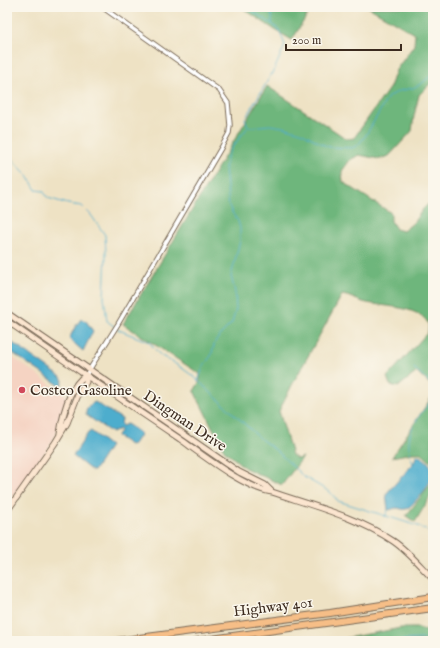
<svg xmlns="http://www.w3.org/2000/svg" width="440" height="648" font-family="'IM FELL English',serif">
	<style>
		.built { fill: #f5d3c2 }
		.forest { fill: #6eb67c; stroke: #54704d }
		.water { fill: #4eadcd; stroke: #446c76 }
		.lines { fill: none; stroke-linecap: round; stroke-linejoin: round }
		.stream { stroke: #4eadcd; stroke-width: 1 }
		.street-casing { stroke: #7a6a58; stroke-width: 5.5 }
		.secondary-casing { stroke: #7a6a58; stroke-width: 7 }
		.highway-casing { stroke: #7a6a58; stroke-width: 8 }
		.street { stroke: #fff; stroke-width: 3.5 }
		.secondary { stroke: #fbe5cf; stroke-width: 5 }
		.highway { stroke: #f6be87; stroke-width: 6 }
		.poi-dot { fill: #d1495b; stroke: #fbf7ec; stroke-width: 1.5 }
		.labels { text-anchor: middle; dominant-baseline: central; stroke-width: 3; stroke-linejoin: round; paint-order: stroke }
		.poi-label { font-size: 15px; fill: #3b2a1e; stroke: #fbf7ec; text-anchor: start }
		.street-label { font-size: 15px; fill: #3b2a1e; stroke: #fbf7ec }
	</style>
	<rect width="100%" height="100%" fill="#fbf7ec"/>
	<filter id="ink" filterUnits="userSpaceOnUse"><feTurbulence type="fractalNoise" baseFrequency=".025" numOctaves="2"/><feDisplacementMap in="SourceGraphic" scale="8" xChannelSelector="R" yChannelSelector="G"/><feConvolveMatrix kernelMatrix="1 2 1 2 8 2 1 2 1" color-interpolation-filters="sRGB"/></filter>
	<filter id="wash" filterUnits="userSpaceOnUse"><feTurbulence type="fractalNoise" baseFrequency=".012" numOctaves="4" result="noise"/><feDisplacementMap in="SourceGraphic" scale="16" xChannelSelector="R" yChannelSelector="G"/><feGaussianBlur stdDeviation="0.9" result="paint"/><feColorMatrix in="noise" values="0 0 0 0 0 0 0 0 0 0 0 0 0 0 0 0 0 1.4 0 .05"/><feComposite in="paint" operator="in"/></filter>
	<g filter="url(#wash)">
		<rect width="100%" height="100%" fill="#eee2c4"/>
		<polygon class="built" points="7,353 67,396 56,434 48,448 7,506"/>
		<g class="forest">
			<polygon points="241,7 312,7 292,40 275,30"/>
			<path d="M368 7H433V81L419 95 414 116 412 131 389 156 379 159 359 155 350 160 342 171 343 182 391 213V221L396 229 403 231 413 223 423 209 430 202H433V387L417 372 398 387 390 385 387 377 428 332C428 329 429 326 428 323 418 305 380 307 363 302 356 300 350 296 342 295L292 385 279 411 292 455 297 459 303 457 282 485 245 468 224 450 194 391 200 381V374L123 324 267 86 347 139 354 138 390 87 396 70 414 45 415 34Z"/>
			<polygon points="433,395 433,464 421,453 412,453 392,457"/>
			<polygon points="433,481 433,492 415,522 406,516"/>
			<polygon points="401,628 418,628 433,632 433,641 343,641 346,638"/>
		</g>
		<g class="water">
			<polygon points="81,319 86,321 93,331 83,351 69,339 75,327"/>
			<polygon points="7,339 61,377 63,381 62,384 59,385 7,349"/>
			<path d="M95 402 122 419 121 424 122 426 127 424 139 432 140 435 134 444 130 445 118 437 117 435 120 431 119 429 112 433 86 415C85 409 90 404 95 402Z"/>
			<polygon points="91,431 110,446 94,471 92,471 73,456 88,433"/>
			<path d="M417 455C440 465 433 481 420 496 416 500 412 506 406 509 402 510 400 508 397 508 394 508 391 510 388 510L386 494 413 464Z"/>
		</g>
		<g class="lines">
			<g class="stream">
				<polyline points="246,7 272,24"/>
				<polyline points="248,126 245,119 275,68 285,45 279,30 272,24 272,16 268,7"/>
				<polyline points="249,127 270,125 283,127 301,132 324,145 330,147 352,148 358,145 366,135 388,97 399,91 413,88 421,84 433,74"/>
				<polyline points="7,154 28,176 36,190 43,191 48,198 68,204 82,206 91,215 105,235 106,254 104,297 107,321 119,330 149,342 160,355 179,366 193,376 262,440 278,452 304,477 330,492 338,501 418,526 433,534"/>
				<polyline points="414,368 430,383 433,388"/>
				<polyline points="198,381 204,365 211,356 215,342 222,333 232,323 236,309 235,292 231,276 240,241 240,228 238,221 233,214 229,206 225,168 227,157 231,149 248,127"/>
				<path d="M413 464C405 442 409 430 422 412 426 407 431 402 433 396"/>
				<polyline points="385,517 388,510"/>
				<polyline points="388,641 420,639 425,639 428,641"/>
			</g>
		</g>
	</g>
	<g filter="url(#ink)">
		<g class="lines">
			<g class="street-casing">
				<polyline id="street" points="86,375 118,324 221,148 229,133 230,125 228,103 219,90 102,7"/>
			</g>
			<g class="secondary-casing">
				<g id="secondary">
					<polyline points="7,313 239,472 265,485 271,491"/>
					<path d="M7 321C64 361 122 400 180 439 204 456 244 488 272 492 313 506 357 517 393 541 408 551 420 566 433 579"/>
					<path d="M60 433C63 413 69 386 86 375"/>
					<polyline points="7,511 55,443 67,423 78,395 86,382 86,375"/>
				</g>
			</g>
			<g class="highway-casing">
				<g id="highway">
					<polyline points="116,641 330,613 433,597"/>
					<polyline points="197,641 433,608"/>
				</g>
			</g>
			<use href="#street" class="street"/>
			<use href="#secondary" class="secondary"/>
			<use href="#highway" class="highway"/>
		</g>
	</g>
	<circle class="poi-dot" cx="22" cy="390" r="4"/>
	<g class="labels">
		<g class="poi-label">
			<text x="30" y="390">Costco Gasoline</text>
		</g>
		<g class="street-label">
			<text transform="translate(185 421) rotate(34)">Dingman Drive</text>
			<text transform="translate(273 607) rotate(-7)">Highway 401</text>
		</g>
	</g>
	<rect width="440" height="648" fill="none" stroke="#fbf7ec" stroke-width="24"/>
	<path d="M286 44v6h115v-6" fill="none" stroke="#3b2a1e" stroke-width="2"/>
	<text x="292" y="44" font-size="12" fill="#3b2a1e" stroke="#fbf7ec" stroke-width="3" paint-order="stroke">200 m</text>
</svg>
